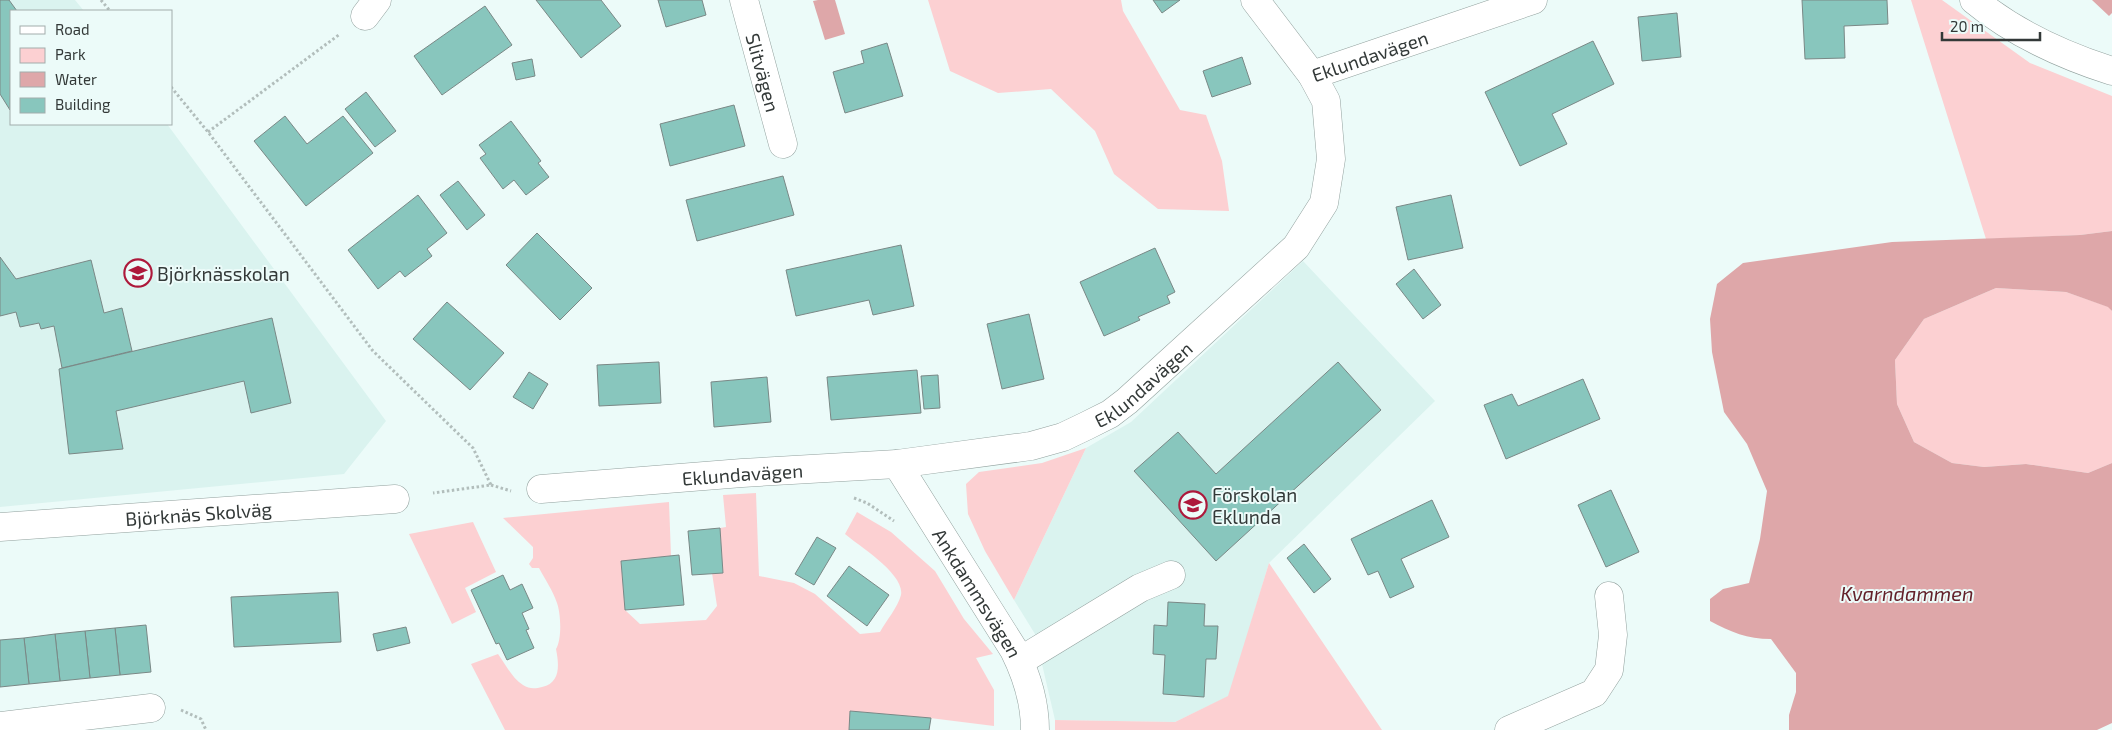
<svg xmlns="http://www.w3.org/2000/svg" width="2112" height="730" font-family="'Exo 2',sans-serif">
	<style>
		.built { fill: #daf3ef }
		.green { fill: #fcd0d2 }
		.water { fill: #dea7a9 }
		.building { fill: #88c6bd; stroke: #7a8886 }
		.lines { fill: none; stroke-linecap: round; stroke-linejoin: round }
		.minor-casing { stroke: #92a19e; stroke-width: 29 }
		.path { stroke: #b2bebc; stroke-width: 3; stroke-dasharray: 2.5 2.5; stroke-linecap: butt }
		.minor { stroke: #fff; stroke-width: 28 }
		.labels { text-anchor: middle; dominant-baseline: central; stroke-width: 4; stroke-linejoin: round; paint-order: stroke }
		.street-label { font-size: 19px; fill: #333938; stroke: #ecfbf9 }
		.poi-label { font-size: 19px; fill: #333938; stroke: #ecfbf9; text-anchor: start }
		.water-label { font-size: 20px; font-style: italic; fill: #63212a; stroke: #ecfbf9 }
	</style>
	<rect width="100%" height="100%" fill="#ecfbf9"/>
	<g class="built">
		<polygon points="0,0 75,0 84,11 11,11 11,124 167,124 386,421 344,474 0,507"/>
		<polygon points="1303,261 1435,401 1269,563 1229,696 1175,722 1055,720 1035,634 1014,600 1086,448 1131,422"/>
	</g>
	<g class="green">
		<polygon points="928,0 1121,0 1123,11 1180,110 1206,115 1222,161 1229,211 1158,209 1114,174 1095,131 1051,89 998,93 950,71"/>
		<polygon points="1911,0 1942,0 2030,63 2112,96 2112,231 2080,235 1986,239"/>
		<polygon points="1996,288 2066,292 2109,307 2112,311 2112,463 2088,473 2026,464 1984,467 1952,463 1914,442 1897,404 1895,360 1924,319"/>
		<polygon points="1086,448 1014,600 985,551 968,514 966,484 979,472 1042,463"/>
		<path d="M756 493 759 576 794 583 815 594 860 634 880 632C886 621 898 607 901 595 905 574 859 546 845 534L857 512 891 532 935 571 964 619 993 654 976 658 994 690V726L930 718 851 711 849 730H505L471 664 498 654C506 665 512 678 523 685 529 689 535 689 542 687 561 683 559 664 556 649 562 639 561 614 557 603 553 591 545 579 539 568H532L529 564 533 558V547L503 518 669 502 671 556 621 561 625 610 640 624 706 620 717 606 712 573 723 572 720 528 726 527 723 495Z"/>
		<polygon points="473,522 496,572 465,588 476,612 452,624 409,534"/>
		<polygon points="1269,563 1382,730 1055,730 1055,720 1175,722 1228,696"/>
	</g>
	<g class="water">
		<polygon points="818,0 835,0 845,34 825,40 813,1"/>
		<polygon points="2092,0 2112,0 2112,13 2109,16"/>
		<path d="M2112 231V311L2108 307 2066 292 1996 288 1924 319 1895 360 1897 404 1914 442 1952 463 1984 467 2026 464 2088 473 2112 463V723L2097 730H1789V715L1796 692V673L1771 639C1747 639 1731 632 1710 621V599L1723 589 1749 583 1760 539 1767 491 1747 444 1724 412 1712 352 1710 319 1717 284 1743 263 1892 242 2080 235Z"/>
	</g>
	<g class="building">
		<polygon points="0,0 9,0 17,11 11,11 10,110 0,94"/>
		<polygon points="536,0 601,0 621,26 581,58"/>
		<polygon points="658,0 702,0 706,15 666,27"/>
		<polygon points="1153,0 1180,0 1162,13"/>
		<polygon points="1802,0 1887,0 1888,24 1844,26 1845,58 1805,59"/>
		<polygon points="485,6 512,45 442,95 414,56"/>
		<polygon points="1677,13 1681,57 1642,61 1638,17"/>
		<polygon points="1593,41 1614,84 1552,114 1567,144 1520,166 1485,92"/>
		<polygon points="887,43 903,96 845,113 833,72 864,63 861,51"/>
		<polygon points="1242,57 1251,84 1212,97 1203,71"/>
		<polygon points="532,59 535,76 516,80 512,63"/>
		<polygon points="366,92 396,131 375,147 345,109"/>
		<polygon points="734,105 745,146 670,166 660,124"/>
		<polygon points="285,116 307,144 343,116 373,153 306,206 254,141"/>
		<polygon points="511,121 541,161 538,163 549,177 526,195 514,180 503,189 480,158 486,154 479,145"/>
		<polygon points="783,176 794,215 697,241 686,200"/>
		<polygon points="458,181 485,215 467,230 440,195"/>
		<polygon points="418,195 447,233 427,249 432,256 405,277 400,271 378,289 348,250"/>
		<polygon points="1451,195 1463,248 1408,260 1396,207"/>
		<polygon points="537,233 592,288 560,320 506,265"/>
		<polygon points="901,245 914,306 873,315 869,300 796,316 786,270"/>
		<polygon points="1155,248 1175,292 1167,296 1170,303 1138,317 1140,320 1104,336 1080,282"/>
		<polygon points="0,257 16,279 91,260 104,313 122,308 132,351 62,368 54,326 41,329 39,323 20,327 16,312 0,316"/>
		<polygon points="1414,269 1441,305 1423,319 1396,284"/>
		<polygon points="447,302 504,353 470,390 413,339"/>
		<polygon points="1029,314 1044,379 1002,389 987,324"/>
		<polygon points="272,318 291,403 251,413 244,381 116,411 123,449 69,454 59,369"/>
		<polygon points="659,362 661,403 599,406 597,365"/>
		<polygon points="1338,362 1381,410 1216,561 1134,471 1178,432 1216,474"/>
		<polygon points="917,370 921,413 831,420 827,377"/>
		<polygon points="529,372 548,384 533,409 513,397"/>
		<polygon points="938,375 940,408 924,409 921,376"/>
		<polygon points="767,377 771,422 714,427 711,382"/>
		<polygon points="1583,379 1600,419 1506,459 1484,405 1512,394 1518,406"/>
		<polygon points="1611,490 1639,552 1606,567 1578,505"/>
		<polygon points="1432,500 1449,537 1401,559 1414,587 1390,598 1378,571 1368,575 1351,539"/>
		<polygon points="720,528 723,573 692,575 688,531"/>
		<polygon points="817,537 836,548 814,585 795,574"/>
		<polygon points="1304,544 1331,579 1314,593 1287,558"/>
		<polygon points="679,555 684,605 625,610 621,561"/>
		<polygon points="849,566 889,595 867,626 827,596"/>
		<polygon points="503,575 510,590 522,584 533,608 522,613 529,629 526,630 534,648 507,660 499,643 496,644 471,590"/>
		<polygon points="338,592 341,642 234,647 231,597"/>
		<polygon points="1168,602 1205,604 1204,626 1218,626 1216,659 1206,659 1204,697 1163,694 1165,655 1153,654 1154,625 1167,626"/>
		<polygon points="146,625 151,672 120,675 115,628"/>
		<polygon points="406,627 410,643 377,651 373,634"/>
		<polygon points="115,628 120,675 90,678 85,631"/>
		<polygon points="85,631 90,678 60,681 55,634"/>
		<polygon points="55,634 60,681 29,684 24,638"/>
		<polygon points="24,638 29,684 0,687 0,640"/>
		<polygon points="850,711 931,718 929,730 849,730"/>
	</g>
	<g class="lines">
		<g class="minor-casing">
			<g id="minor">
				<path id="s1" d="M744 0 783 144"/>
				<path d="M1974 0C2015 34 2062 55 2112 71"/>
				<polyline points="365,16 377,0"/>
				<path id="s2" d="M1312 75 1533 0"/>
				<path id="s3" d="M897 464 1014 650C1026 674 1035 703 1035 730"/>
				<path id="s4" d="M541 489 742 473 897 464 1031 446 1063 437 1086 426 1110 414 1127 401 1296 247 1324 203 1331 159 1326 101 1312 75 1255 0"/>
				<path id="s5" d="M0 527 395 499"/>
				<polyline points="1020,661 1140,588 1171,575"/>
				<polyline points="0,726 151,708"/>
				<polyline points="1509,730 1594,693 1609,670 1613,635 1609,596"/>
			</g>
		</g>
		<g class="path">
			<polyline points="101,0 110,11"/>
			<polyline points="171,87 208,132 373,351 473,448 491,485 433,493"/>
			<polyline points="208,132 340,34"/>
			<polyline points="491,485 511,491"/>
			<polyline points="854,498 867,503 894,521"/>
			<polyline points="181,710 201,719 206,730"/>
		</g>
		<use href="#minor" class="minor"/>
	</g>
	<defs>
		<g id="school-ring" transform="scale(1.4375)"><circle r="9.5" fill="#ecfbf9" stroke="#ad193b" stroke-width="1.5"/><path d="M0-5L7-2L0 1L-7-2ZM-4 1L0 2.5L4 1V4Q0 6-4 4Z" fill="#ad193b"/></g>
	</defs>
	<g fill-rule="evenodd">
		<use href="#school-ring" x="138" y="273"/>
		<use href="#school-ring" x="1193" y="505"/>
	</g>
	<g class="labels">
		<g class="street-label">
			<text stroke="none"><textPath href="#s2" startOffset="61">Eklundavägen</textPath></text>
			<text stroke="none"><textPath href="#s1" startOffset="75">Slitvägen</textPath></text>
			<text stroke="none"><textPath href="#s4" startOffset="622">Eklundavägen</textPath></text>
			<text stroke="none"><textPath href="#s4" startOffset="202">Eklundavägen</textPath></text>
			<text stroke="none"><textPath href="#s5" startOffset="199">Björknäs Skolväg</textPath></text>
			<text stroke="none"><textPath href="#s3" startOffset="152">Ankdammsvägen</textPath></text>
		</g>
		<g class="poi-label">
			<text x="157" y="273">Björknässkolan</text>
			<text x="1212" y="494">Förskolan<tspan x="1212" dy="22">Eklunda</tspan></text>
		</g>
		<g class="water-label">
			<text x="1907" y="593">Kvarndammen</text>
		</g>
	</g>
	<rect x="10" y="10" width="162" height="115" fill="#ecfbf9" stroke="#a2adac"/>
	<rect x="20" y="26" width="25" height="8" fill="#ffffff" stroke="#a2adac"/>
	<text x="55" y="35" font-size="15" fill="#333938">Road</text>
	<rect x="20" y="48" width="25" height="15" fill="#fcd0d2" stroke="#a2adac"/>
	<text x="55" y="60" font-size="15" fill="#333938">Park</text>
	<rect x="20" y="72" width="25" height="15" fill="#dea7a9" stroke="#a2adac"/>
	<text x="55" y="85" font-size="15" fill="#333938">Water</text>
	<rect x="20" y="98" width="25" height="15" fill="#88c6bd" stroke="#a2adac"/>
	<text x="55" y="110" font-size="15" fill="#333938">Building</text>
	<path d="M1942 32v8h98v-8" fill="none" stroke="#333938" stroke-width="2.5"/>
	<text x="1950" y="32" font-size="15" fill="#333938" stroke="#ecfbf9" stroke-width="4" paint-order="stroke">20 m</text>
</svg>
